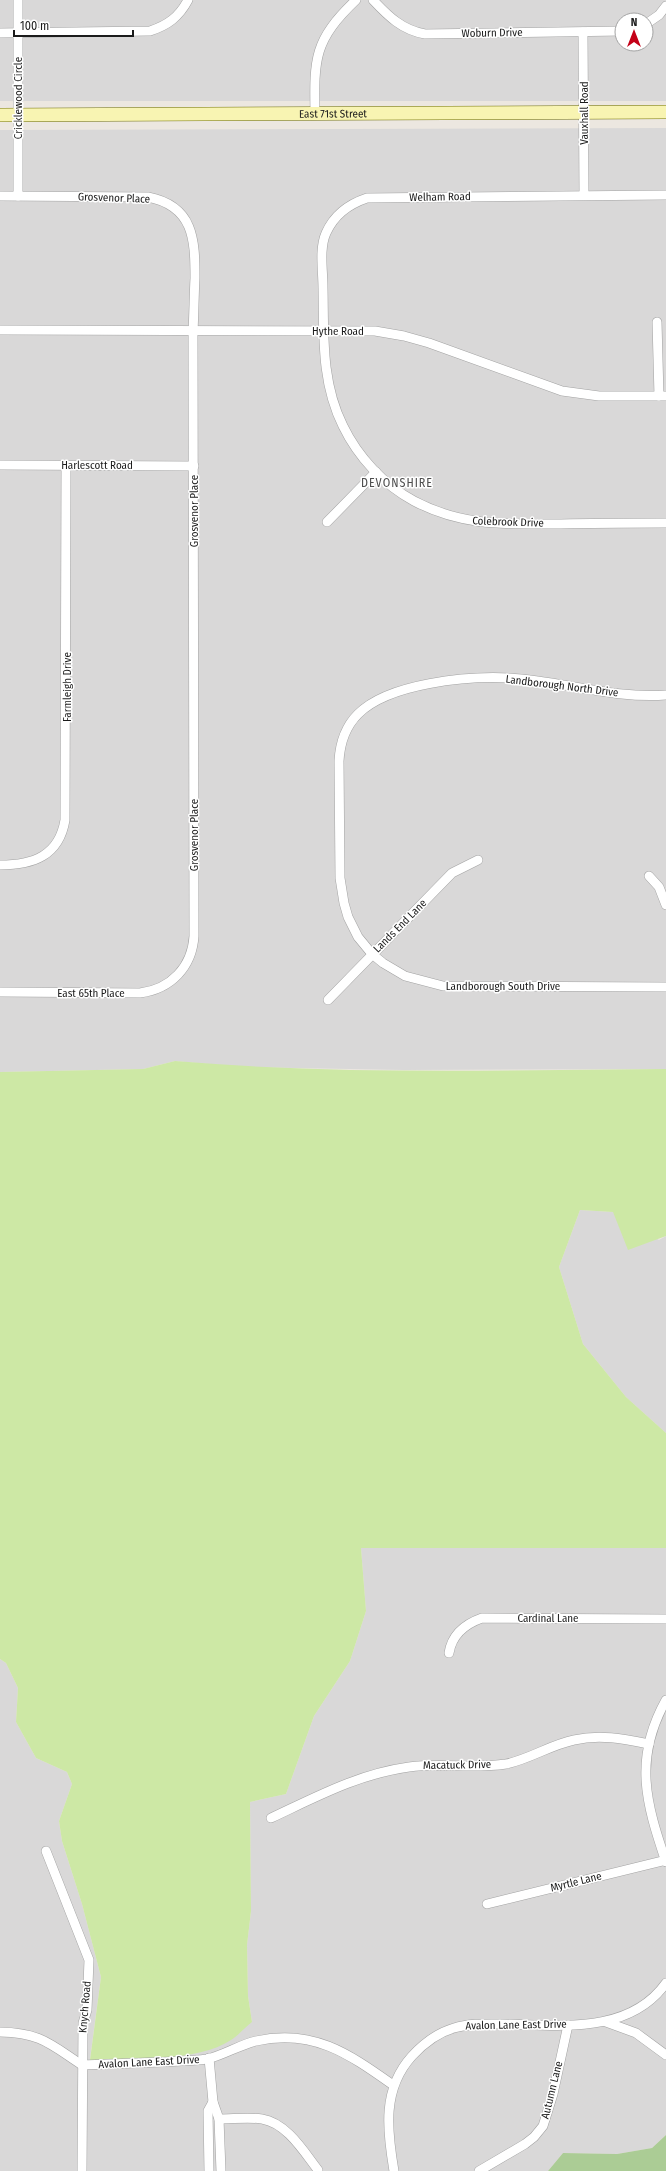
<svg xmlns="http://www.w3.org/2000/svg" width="666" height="2171" font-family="'Fira Sans Condensed',sans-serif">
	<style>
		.residential { fill: #d9d8d8; fill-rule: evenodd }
		.grass { fill: #cde8a5 }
		.forest { fill: #abcc95 }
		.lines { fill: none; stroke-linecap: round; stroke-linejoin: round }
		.minor-casing { stroke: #a2a2a2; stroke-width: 10 }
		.secondary-casing { stroke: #6e6e05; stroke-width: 14 }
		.minor { stroke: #fff; stroke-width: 9 }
		.secondary { stroke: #f8f4b2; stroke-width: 13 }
		.labels { text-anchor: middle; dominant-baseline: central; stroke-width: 3; stroke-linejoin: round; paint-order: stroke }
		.street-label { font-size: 11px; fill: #1b1b1b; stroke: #fff }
		.neighbourhood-label { font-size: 12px; letter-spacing: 1px; fill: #4e4e4e; stroke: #fff }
	</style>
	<rect width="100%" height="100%" fill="#ece7e0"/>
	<g class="residential">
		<path d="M0 0H666V101H0ZM622 20H646V44H622Z"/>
		<polygon points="666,128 666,1069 404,1070 242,1067 175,1061 143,1069 0,1072 0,130"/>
		<polygon points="580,1210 613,1212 659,1240 666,1236 666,1433 626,1397 583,1344 559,1267"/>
		<polygon points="361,1548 666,1548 666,2135 652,2148 617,2154 563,2153 548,2171 0,2171 0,1659 6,1663 18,1688 16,1722 36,1758 67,1772 72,1784 59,1821 62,1841 82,1904 101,1977 90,2059 252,2022 248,1996 247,1945 251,1911 250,1802 286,1794 314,1716 350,1661 366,1611"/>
	</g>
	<path class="grass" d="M175 1061C338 1075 502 1070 666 1069V1236L628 1250 613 1212 580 1210 559 1267 583 1344 626 1397 666 1433V1548H361L366 1611 350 1661 314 1716 286 1794 250 1802 251 1911 247 1945 248 1996 252 2022C245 2027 239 2035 231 2040 198 2062 129 2059 90 2060L101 1977 82 1904 62 1841 59 1821 72 1784 67 1772 36 1758 16 1722 18 1688 6 1663 0 1659V1072L143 1069Z"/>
	<polygon class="forest" points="666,2135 666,2171 548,2171 563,2153 617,2154 652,2148"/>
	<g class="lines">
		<g class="minor-casing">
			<g id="minor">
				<path d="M373 0C388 16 402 30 425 34L622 31"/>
				<polyline points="646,24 659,15 666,6"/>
				<polyline points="583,32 584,195"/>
				<path d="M0 33 150 31C168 25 179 17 188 0"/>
				<path d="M315 114C314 58 314 40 356 0"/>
				<path d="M666 195 367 198C349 204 334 215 326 233 319 249 323 270 323 288 324 336 321 382 343 426 358 457 384 485 414 501 463 527 508 524 561 524 596 523 631 523 666 523"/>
				<path d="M0 196 148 197C194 206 195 240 195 278 194 296 194 314 193 331L194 936C192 967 171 989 140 993L0 992"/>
				<polyline points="18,196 18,0"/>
				<polyline points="657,322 659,396"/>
				<polyline points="0,330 375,331 404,336 429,343 562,391 599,396 666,396"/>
				<polyline points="0,465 194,466"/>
				<polyline points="327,522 376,472"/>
				<path d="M666 695C613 699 562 681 509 678 467 676 389 683 358 714 345 727 340 743 339 761L340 878 344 903 348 917 358 937 372 954 383 963 405 976 443 986 666 987"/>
				<path d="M0 865C33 865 59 856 65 820L66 465"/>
				<polyline points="649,876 659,887 666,905"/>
				<polyline points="328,1000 452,873 478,860"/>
				<path d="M449 1653C452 1634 465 1624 482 1618L666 1619"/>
				<path d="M666 1700C633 1759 646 1803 666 1862"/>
				<path d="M271 1818C316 1797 358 1774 409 1767 441 1763 474 1769 506 1764 530 1759 550 1745 574 1740 600 1734 624 1739 649 1744"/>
				<polyline points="46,1851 89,1960 87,2010 83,2023 82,2171"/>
				<polyline points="487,1904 666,1860"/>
				<polyline points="606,2022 636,2033 666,2055"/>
				<path d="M0 2032C41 2033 50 2044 82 2065"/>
				<polyline points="209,2058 213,2102 219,2119 221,2171"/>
				<path d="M82 2065C109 2064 135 2063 162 2062 177 2061 192 2061 207 2059 224 2055 239 2045 256 2041 313 2028 349 2054 393 2085"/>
				<path d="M219 2119C233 2119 249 2117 262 2119 287 2123 304 2152 318 2170"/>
				<polyline points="209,2171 208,2111 213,2102"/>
				<path d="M394 2171C387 2130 382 2089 412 2056 424 2043 437 2033 454 2028 470 2023 487 2024 503 2024 559 2025 629 2035 666 1983"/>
				<polyline points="479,2171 525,2144 534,2137 543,2126 553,2094 568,2025"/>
			</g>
		</g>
		<g class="secondary-casing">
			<g id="secondary">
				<path id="s1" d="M0 115 666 112"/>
			</g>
		</g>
		<use href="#minor" class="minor"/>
		<use href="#secondary" class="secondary"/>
	</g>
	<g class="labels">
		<g class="street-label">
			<text transform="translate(492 33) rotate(-1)">Woburn Drive</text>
			<text transform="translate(18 98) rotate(-90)">Cricklewood Circle</text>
			<text transform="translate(584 113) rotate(-90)">Vauxhall Road</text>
			<text stroke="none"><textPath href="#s1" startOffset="333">East 71st Street</textPath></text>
			<text transform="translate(440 197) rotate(-1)">Welham Road</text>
			<text transform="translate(114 198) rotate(2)">Grosvenor Place</text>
			<text x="338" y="331">Hythe Road</text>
			<text x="97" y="465">Harlescott Road</text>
			<text transform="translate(194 511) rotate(-90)">Grosvenor Place</text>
			<text transform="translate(508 522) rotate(2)">Colebrook Drive</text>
			<text transform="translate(562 686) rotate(7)">Landborough North Drive</text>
			<text transform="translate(67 687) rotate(-90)">Farmleigh Drive</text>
			<text transform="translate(194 835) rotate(-90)">Grosvenor Place</text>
			<text transform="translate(400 926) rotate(-45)">Lands End Lane</text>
			<text x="503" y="986">Landborough South Drive</text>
			<text x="91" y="993">East 65th Place</text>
			<text x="548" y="1618">Cardinal Lane</text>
			<text transform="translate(457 1765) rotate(-1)">Macatuck Drive</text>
			<text transform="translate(576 1882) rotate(-14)">Myrtle Lane</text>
			<text transform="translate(85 2007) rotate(-85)">Knych Road</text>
			<text transform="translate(516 2025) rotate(-1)">Avalon Lane East Drive</text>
			<text transform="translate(149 2062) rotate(-3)">Avalon Lane East Drive</text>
			<text transform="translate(552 2090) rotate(-76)">Autumn Lane</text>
		</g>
		<g class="neighbourhood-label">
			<text x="397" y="483">DEVONSHIRE</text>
		</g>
	</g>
	<g transform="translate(634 32)"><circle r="19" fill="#ffffff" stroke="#a4a4a4"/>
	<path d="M0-3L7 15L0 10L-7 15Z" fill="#c40118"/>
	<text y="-6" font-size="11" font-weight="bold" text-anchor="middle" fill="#1b1b1b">N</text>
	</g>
	<path d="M14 30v6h119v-6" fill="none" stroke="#1b1b1b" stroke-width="2"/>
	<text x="20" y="30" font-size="12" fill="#1b1b1b" stroke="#ffffff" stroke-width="3" paint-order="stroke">100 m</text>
</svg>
